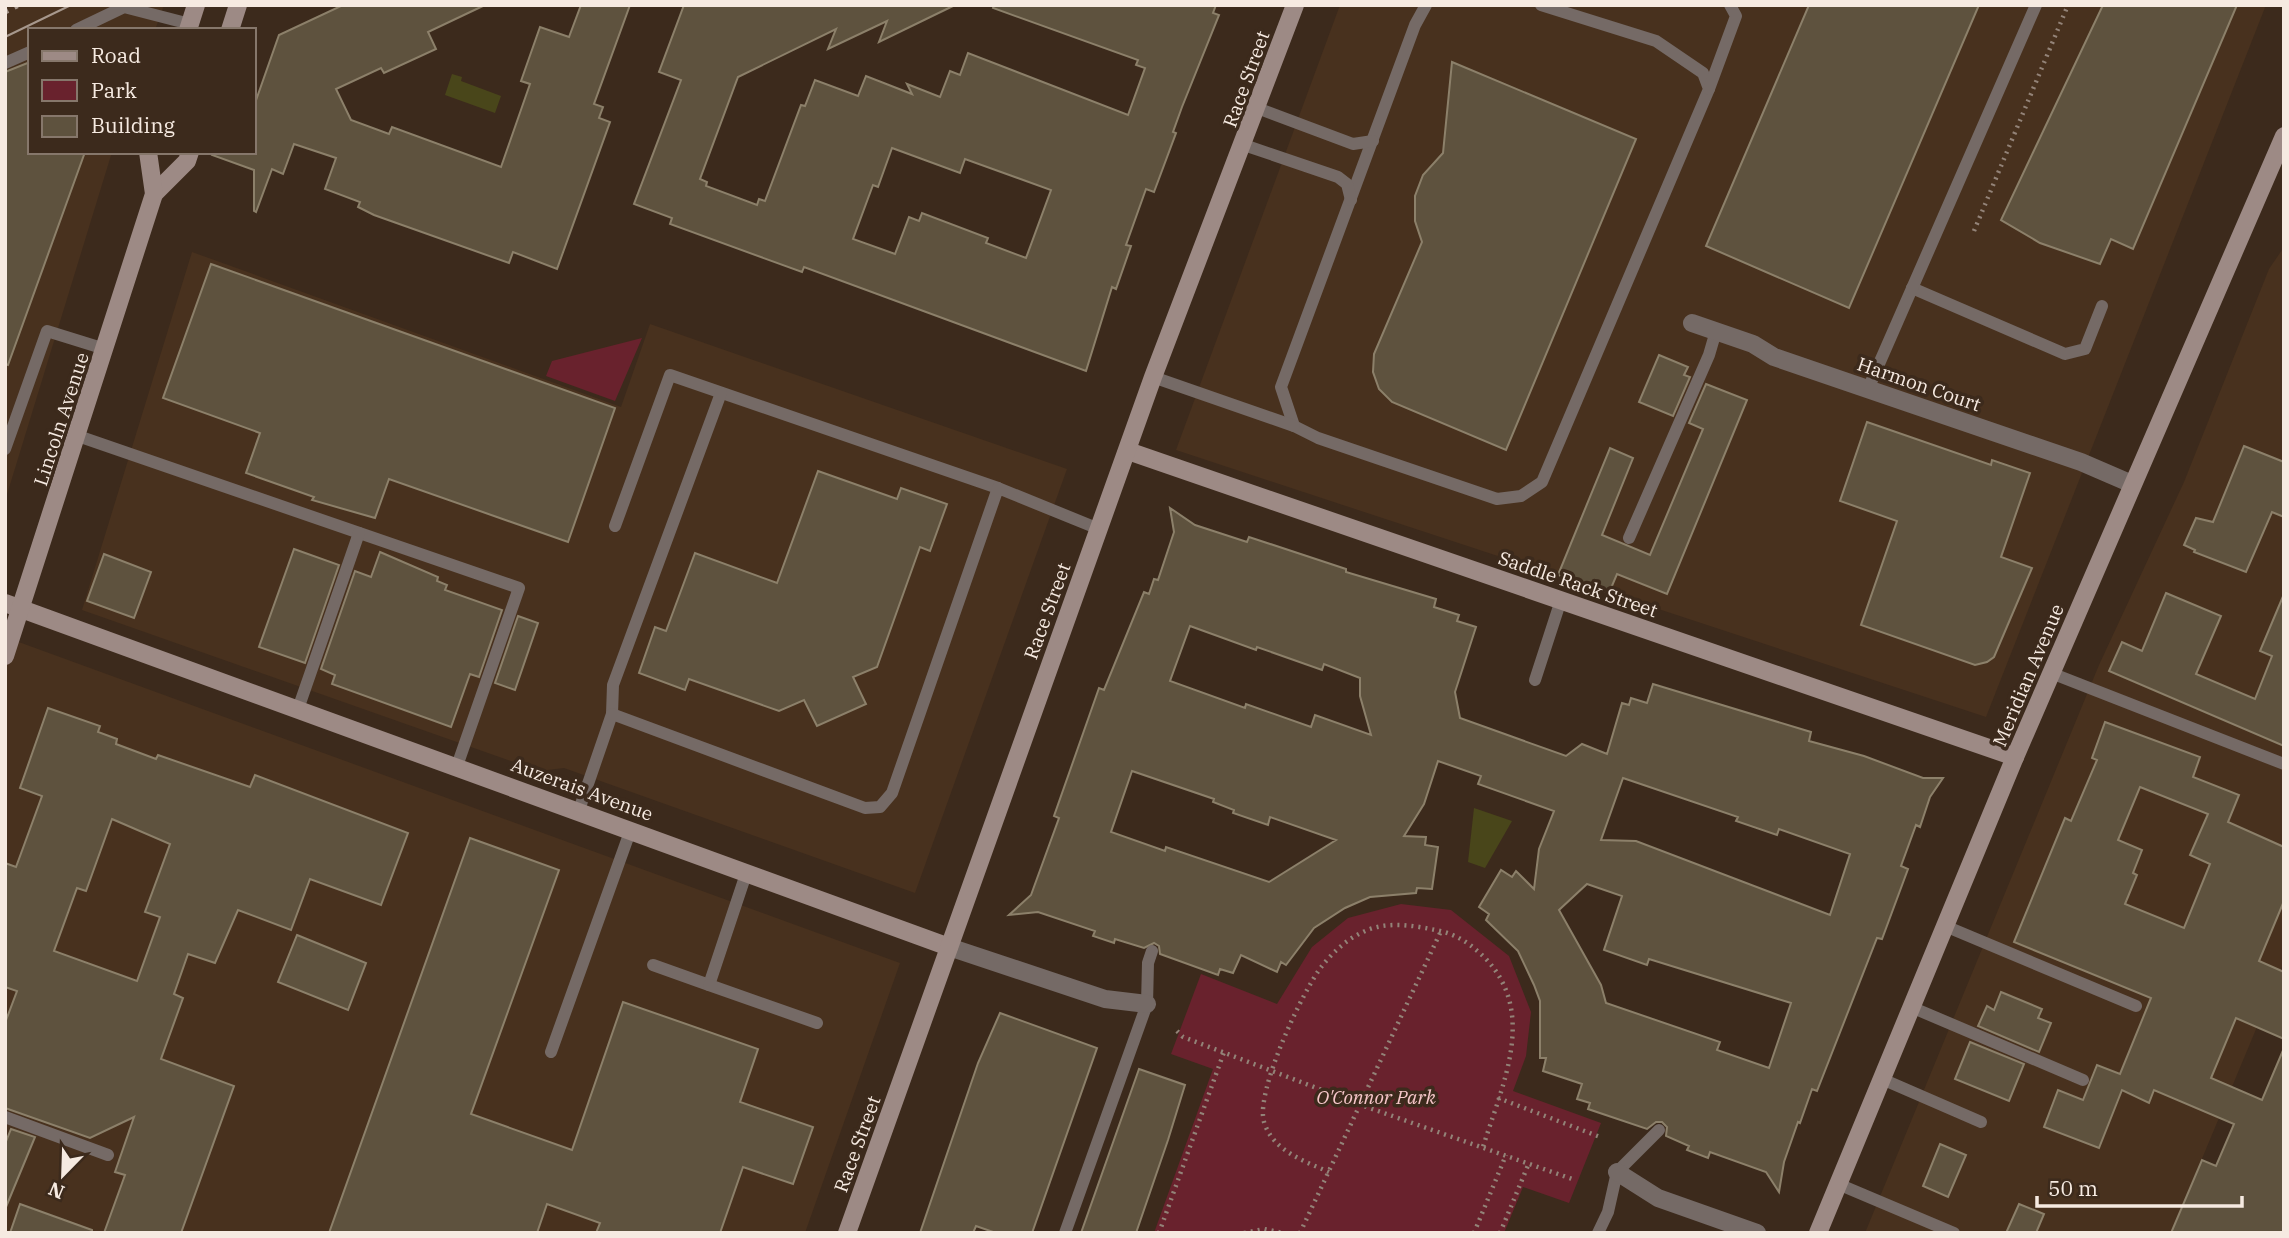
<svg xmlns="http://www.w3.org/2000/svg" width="2289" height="1238" font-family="'IBM Plex Serif',serif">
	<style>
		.built { fill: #48311e }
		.green { fill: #69222d }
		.water { fill: #49461a }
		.building { fill: #5e523e; stroke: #8c806a; stroke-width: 2; fill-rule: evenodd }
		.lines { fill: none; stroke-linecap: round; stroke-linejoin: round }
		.path { stroke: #938378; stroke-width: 4.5; stroke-dasharray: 2 5; stroke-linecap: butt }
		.lane { stroke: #756a66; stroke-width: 12 }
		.street { stroke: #756a66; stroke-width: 18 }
		.secondary { stroke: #9d8a85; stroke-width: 18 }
		.tram { stroke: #a7988d; stroke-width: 2 }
		.rail { stroke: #a7988d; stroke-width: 5; stroke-dasharray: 3.5 7; stroke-linecap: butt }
		.labels { text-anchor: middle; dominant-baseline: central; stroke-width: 7; stroke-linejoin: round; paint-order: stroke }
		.street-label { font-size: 19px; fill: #f6eae1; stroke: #3c2a1c }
		.park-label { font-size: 19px; font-style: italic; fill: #f7c7ca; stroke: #3c2a1c }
	</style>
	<rect width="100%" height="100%" fill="#3c2a1c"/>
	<g class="built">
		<polygon points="5,5 164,5 155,30 30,30 30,152 112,152 5,501"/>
		<polygon points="1340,5 2266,5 1986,717 1176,450"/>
		<polygon points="2284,247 2284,962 2171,1233 1865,1233 2099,665 2184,482 2269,269"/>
		<polygon points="192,252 621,407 650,324 1067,469 915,893 564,768 539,771 82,610"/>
		<polygon points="5,637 900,963 805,1233 5,1233"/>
	</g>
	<g class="green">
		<polygon points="642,338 615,401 546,376 552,361"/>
		<polygon points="1401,904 1451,910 1509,956 1531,1012 1526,1056 1513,1091 1601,1123 1569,1203 1523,1187 1504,1233 1154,1233 1213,1069 1171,1054 1201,974 1277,1004 1312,947 1348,918"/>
	</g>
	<g class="water">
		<polygon points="452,74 462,77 461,81 501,96 495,113 445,95"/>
		<polygon points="1474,808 1512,821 1485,868 1468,862"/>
	</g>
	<g class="building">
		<polygon points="343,5 485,5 428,32 436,49 384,73 381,68 336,89 351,120 389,134 392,127 501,167 530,84 521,81 540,27 569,37 581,5 630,5 594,104 603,107 599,118 610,122 557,269 513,252 509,263 374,215 358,207 360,202 325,189 336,158 294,144 283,174 272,169 256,212 254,211 254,170 212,155 213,152 254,152 254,106 279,35"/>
		<path d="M684 5H955L879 42 887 21 828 49 836 29 738 77 700 179 707 182 706 186 757 205 759 199 765 201 801 105 805 106 815 80 858 96 866 76 912 94 907 84 940 97 950 71 960 75 968 53 1128 115 1145 68 1136 65 1138 60 993 8 994 5H1216L1213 13 1219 15 1182 107 1173 132 1176 133 1154 192 1146 189 1126 245 1131 246 1116 289 1112 287 1086 371 804 267 802 272 670 224 672 218 634 204 681 80 659 72ZM892 148 960 173 965 159 1051 190 1026 258 986 243 988 238 922 213 919 221 909 217 895 254 853 239 873 185 878 187Z"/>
		<polygon points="1809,5 1979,5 1849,308 1706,246"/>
		<polygon points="2103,5 2237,5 2133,249 2111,239 2100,264 2040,243 2001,220"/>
		<polygon points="30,62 30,152 85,152 8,365 5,364 5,72"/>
		<polygon points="1452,62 1636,139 1506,450 1392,402 1379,389 1373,372 1374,354 1422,242 1415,221 1415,196 1423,175 1443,153"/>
		<polygon points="211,264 615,408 568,542 389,479 375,518 312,500 314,497 246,473 260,433 163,398"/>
		<polygon points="1659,355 1688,367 1684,375 1690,377 1673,416 1639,402"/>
		<polygon points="1706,384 1747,400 1667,594 1617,574 1609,593 1558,575 1610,448 1633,458 1602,535 1650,555 1703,429 1689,423"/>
		<polygon points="1867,422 1991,465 1992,460 2030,473 2001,557 2032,568 1994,657 1987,662 1975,665 1861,625 1897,521 1840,501"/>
		<polygon points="2244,446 2284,462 2284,517 2272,512 2246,572 2194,552 2195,550 2184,545 2196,518 2213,522"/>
		<polygon points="818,471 897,499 901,488 947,504 930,551 920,547 877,667 853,677 866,704 817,726 804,700 779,711 689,679 685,690 639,673 655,627 666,631 695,553 777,583"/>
		<path d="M1170 508 1195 525 1247 542 1249 537 1346 569V572L1436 599 1434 607 1459 615 1457 621 1476 627 1455 692 1460 718 1566 756 1582 744 1607 754 1622 703 1629 705 1631 698 1647 703 1653 684 1811 732 1809 741 1864 756 1923 778H1943L1930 797 1920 827 1916 825 1901 866 1908 869 1882 939 1877 938 1817 1091 1812 1089 1800 1123 1798 1122 1784 1162 1779 1192 1766 1172 1710 1152 1708 1158 1687 1150 1689 1146 1666 1136 1667 1127 1662 1122H1656L1647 1129 1588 1109 1590 1103 1577 1099 1582 1084 1543 1071 1546 1058H1540V1001L1534 985 1518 951 1486 920 1489 914 1479 907 1501 870 1512 877 1516 871 1534 889 1539 849 1554 811 1478 784 1481 776 1438 761 1424 804 1404 836 1426 837 1425 845 1438 847 1432 889 1417 888 1416 893 1370 897 1345 908 1314 928 1286 965 1281 962 1277 972 1241 955 1233 973 1220 969 1218 975 1160 954 1159 946 1154 943 1144 948 1115 939 1114 943 1093 936 1095 931 1038 912 1009 915 1031 895 1059 818 1054 816 1099 688 1104 690 1144 592 1149 594 1154 579 1158 580 1174 532ZM1190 626 1256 650 1257 647 1322 670 1324 664 1360 678V696L1371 735 1315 715 1311 727 1246 704 1245 708 1170 681ZM1132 771 1214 799 1213 802 1234 810 1233 813 1268 825 1270 817 1336 840 1269 882 1166 847 1165 851 1111 832ZM1623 778 1738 817 1736 821 1777 835 1779 829 1850 854 1830 915 1636 841 1601 840ZM1587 884 1622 896 1604 950 1647 965 1649 959 1791 1003 1769 1068 1717 1050 1720 1042 1606 1003 1601 985 1559 910Z"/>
		<polygon points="294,549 339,565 305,663 259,647"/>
		<polygon points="380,552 438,577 437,581 447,585 445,590 502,610 479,677 470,674 451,727 332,684 335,675 321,669 355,571 371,577"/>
		<polygon points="104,554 151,572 134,618 87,601"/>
		<polygon points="2166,593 2221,616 2196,674 2255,699 2272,656 2260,651 2284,594 2284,746 2109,671 2122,642 2142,651"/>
		<polygon points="518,616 538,623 515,690 495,683"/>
		<path d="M48 708 100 726 98 732 117 739 116 744 156 759 158 755 250 787 255 775 408 833 381 905 310 879 291 930 238 910 215 963 188 954 174 994 183 998 161 1059 234 1086 181 1233H104L125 1175 115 1172 134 1117 90 1138 5 1108V1023L17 991 5 987V863L16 867 42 796 20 788ZM112 819 170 844 145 912 160 917 137 981 54 951 77 888 86 891Z"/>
		<path d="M2105 722 2200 757 2193 777 2239 795 2228 822 2284 847V901L2259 961 2284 972V1039L2236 1018 2211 1078 2262 1100 2284 1048V1233H2171L2202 1160 2216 1166 2234 1124 2154 1090 2149 1103 2122 1090 2099 1148 2044 1127 2058 1090 2083 1100 2097 1065 2120 1074 2151 998 2014 942 2065 818 2071 821 2097 760 2092 758ZM2140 787 2208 814 2190 855 2210 864 2184 928 2125 904 2137 875 2133 873 2142 850 2118 840Z"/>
		<polygon points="470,838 559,870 471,1114 572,1150 623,1002 758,1049 740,1102 813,1127 793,1184 743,1167 720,1233 596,1233 600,1223 547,1204 537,1233 329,1233"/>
		<polygon points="297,935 366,963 348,1010 278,982"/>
		<polygon points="2001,992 2042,1009 2038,1018 2051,1023 2039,1052 1978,1026 1987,1006 1994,1010"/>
		<polygon points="1000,1013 1097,1048 1032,1233 996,1233 976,1226 973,1233 920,1233 978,1063"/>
		<polygon points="1970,1042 2024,1064 2009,1101 1955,1079"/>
		<polygon points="1139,1069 1185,1085 1168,1140 1136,1233 1081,1233"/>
		<polygon points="11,1129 35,1137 6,1207 5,1144"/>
		<polygon points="1940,1144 1966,1155 1948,1197 1923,1186"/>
		<polygon points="20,1204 92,1230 92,1233 10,1233"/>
		<polygon points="2019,1204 2044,1214 2036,1233 2006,1233"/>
	</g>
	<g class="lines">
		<g class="path">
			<polyline points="1974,231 2068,5"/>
			<polyline points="1177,1031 1183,1037 1361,1105 1575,1180"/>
			<polyline points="1498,1098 1600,1137"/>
			<path d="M1329 1172C1304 1161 1273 1151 1264 1122 1255 1092 1303 990 1322 966 1333 952 1347 939 1363 932 1385 921 1412 925 1435 930 1455 933 1471 944 1485 958 1538 1013 1502 1085 1483 1147"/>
			<polyline points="1159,1233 1224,1052"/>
			<polyline points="1244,1233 1264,1229 1283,1233"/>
			<polyline points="1300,1233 1441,931"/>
			<polyline points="1474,1233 1506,1155"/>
			<polyline points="1500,1233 1529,1163"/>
		</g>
		<g class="lane">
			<polyline points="1426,5 1415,25 1281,387 1294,426 1318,438 1497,499 1521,496 1542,482 1709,89 1703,73 1656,41 1541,5"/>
			<polyline points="76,30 124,7 190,24"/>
			<polyline points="5,63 30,52"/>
			<polyline points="1709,89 1736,16 1730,5"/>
			<polyline points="1257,108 1353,144 1373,141"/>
			<polyline points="1244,145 1338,177 1347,184 1351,200"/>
			<polyline points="1912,288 2065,354 2085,349 2102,306"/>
			<polyline points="1153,377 1294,426"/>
			<polyline points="1868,389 2036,5"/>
			<polyline points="78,436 519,588 457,766"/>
			<polyline points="5,449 47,331 105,349"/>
			<polyline points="615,526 670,375 998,488"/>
			<polyline points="1629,538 1709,355 1716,331"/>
			<polyline points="2051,673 2284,764"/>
			<polyline points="1535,680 1561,600"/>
			<polyline points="298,709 359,533"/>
			<polyline points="612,714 613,685 721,393"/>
			<polyline points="579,810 612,714 865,808 880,807 892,793 998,488 1099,529"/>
			<polyline points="1945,926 2136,1006"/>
			<polyline points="653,965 709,985 747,871"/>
			<polyline points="709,985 817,1023"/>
			<polyline points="1911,1007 2083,1080"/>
			<polyline points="551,1052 631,829"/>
			<polyline points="1882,1079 1981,1122"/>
			<polyline points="5,1117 108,1155"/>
			<polyline points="1838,1184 1954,1233"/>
			<polyline points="1065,1233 1147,1004 1148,963 1152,951"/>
			<polyline points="1598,1233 1608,1212 1617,1172 1659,1130"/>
		</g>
		<g class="street">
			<polyline points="1692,323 1753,344 1774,357 2081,462 2132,484"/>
			<polyline points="949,947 1105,999 1147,1004"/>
			<polyline points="1617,1172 1658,1198 1757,1233"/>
		</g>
		<g class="secondary">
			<polyline points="188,30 196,5"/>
			<polyline points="230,30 238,5"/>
			<polyline points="154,194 187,161 190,152"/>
			<polyline points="1128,451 2015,757"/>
			<polyline points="5,603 949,947"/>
			<polyline points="5,656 154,194 148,152"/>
			<polyline points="847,1233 1153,377 1295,5"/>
			<polyline points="1818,1233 2015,757 2284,136"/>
		</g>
		<polyline class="tram" points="5,37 71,5"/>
		<polyline class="rail" points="5,12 19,5"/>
	</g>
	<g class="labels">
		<g class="street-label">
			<text transform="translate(1246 79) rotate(-70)">Race Street</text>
			<text transform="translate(1919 384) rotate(19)">Harmon Court</text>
			<text transform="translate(61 419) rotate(-72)">Lincoln Avenue</text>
			<text transform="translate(1578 584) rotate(19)">Saddle Rack Street</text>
			<text transform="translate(1047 611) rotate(-70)">Race Street</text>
			<text transform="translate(2028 675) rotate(-67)">Meridian Avenue</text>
			<text transform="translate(582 789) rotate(20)">Auzerais Avenue</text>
			<text transform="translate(857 1144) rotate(-70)">Race Street</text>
		</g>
		<g class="park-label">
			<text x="1376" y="1097">O'Connor Park</text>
		</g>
	</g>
	<rect width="2289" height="1238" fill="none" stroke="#f6eae1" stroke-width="14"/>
	<rect x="28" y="28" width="228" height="126" fill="#3c2a1c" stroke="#86776b" stroke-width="2"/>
	<rect x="42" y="51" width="35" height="10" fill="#9d8a85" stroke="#86776b" stroke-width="2"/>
	<text x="91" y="63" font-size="21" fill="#f6eae1">Road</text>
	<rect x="42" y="80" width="35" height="21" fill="#69222d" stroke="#86776b" stroke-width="2"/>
	<text x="91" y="98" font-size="21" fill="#f6eae1">Park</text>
	<rect x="42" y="116" width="35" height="21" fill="#5e523e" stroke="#86776b" stroke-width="2"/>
	<text x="91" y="133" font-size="21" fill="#f6eae1">Building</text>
	<g transform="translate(63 1175) rotate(203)" stroke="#3c2a1c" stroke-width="5" paint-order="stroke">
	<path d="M0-5L12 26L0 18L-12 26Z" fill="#f6eae1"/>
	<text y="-10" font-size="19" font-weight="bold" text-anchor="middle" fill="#f6eae1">N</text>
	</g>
	<path d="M2037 1196v10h205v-10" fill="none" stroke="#f6eae1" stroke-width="3.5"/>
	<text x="2048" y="1196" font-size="21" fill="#f6eae1" stroke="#3c2a1c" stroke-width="5" paint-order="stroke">50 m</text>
</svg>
